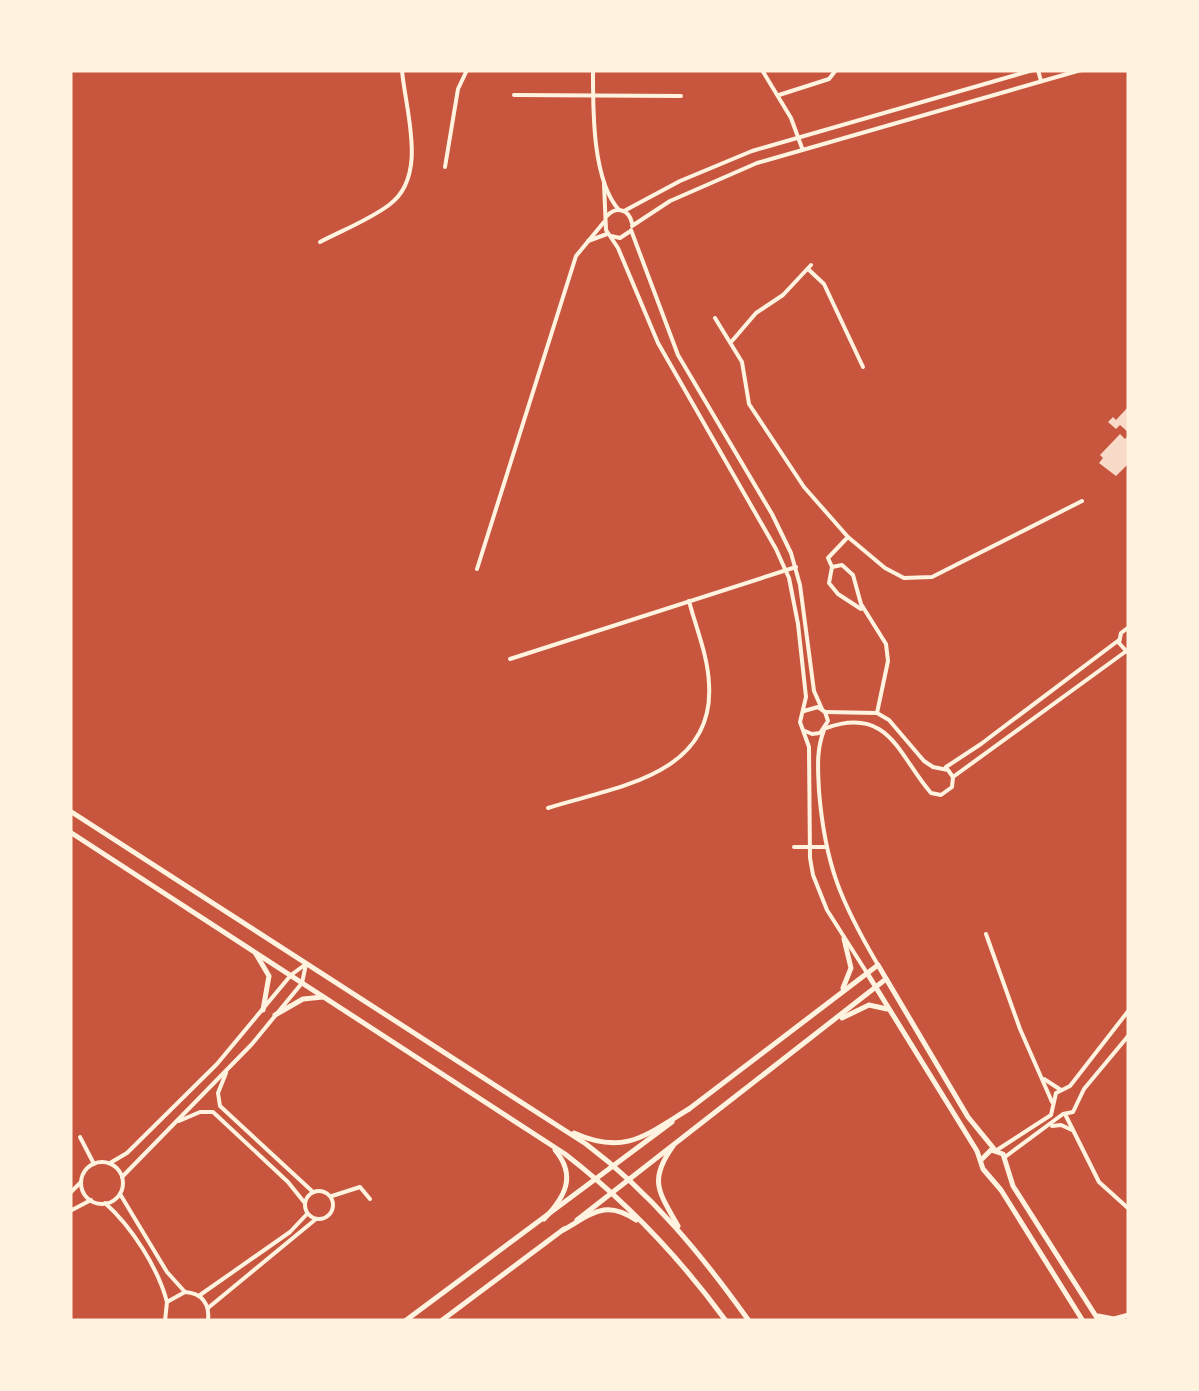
<svg xmlns="http://www.w3.org/2000/svg" width="1199" height="1391" font-family="'Fira Sans',sans-serif">
	<style>
		.building { fill: #f7dbc8 }
		.lines { fill: none; stroke-linecap: round; stroke-linejoin: round }
		.minor { stroke: #fff3e0; stroke-width: 4 }
		.tertiary { stroke: #fff3e0; stroke-width: 4 }
		.secondary { stroke: #fff3e0; stroke-width: 5 }
		.primary { stroke: #fff3e0; stroke-width: 5 }
	</style>
	<rect width="100%" height="100%" fill="#c8553d"/>
	<g class="building">
		<polygon points="1129,406 1129,433 1120,425 1116,429 1108,422 1113,417 1116,420"/>
		<polygon points="1120,434 1125,439 1129,435 1129,463 1116,476 1099,463 1103,458 1100,455"/>
	</g>
	<g class="lines">
		<g class="minor">
			<polyline points="762,70 791,118 802,148"/>
			<polyline points="1038,70 1041,81"/>
			<polyline points="514,95 681,96"/>
			<polyline points="779,95 829,79 836,70"/>
			<polyline points="445,167 458,89 467,70"/>
			<polyline points="588,241 607,234"/>
			<path d="M320 242C343 230 369 220 389 205 429 176 405 110 402 70"/>
			<polyline points="808,269 824,284 863,367"/>
			<polyline points="715,318 742,362 749,404 804,487 848,537 885,568 904,578 932,577 1082,501"/>
			<polyline points="732,341 756,313 783,295 811,265"/>
			<polyline points="846,539 828,558 832,567 829,583 838,594 861,609"/>
			<polyline points="832,567 842,565 853,575 861,604 886,644 888,661 877,713"/>
			<polyline points="477,569 576,256 604,222"/>
			<polyline points="1129,627 1121,633 1119,643 1129,654"/>
			<polyline points="510,659 796,567"/>
			<path d="M825 712 877 713 889 720 924 761 933 767 948 770 953 777 952 787 941 795 931 793C899 757 890 705 826 728"/>
			<polyline points="946,767 981,744 1119,640"/>
			<polyline points="953,777 1125,652"/>
			<path d="M548 808C614 787 715 776 709 684 708 656 696 628 689 601"/>
			<polyline points="794,847 825,847"/>
			<polyline points="986,934 1020,1029 1052,1102"/>
			<polyline points="226,1073 218,1093 220,1106 313,1192"/>
			<polyline points="1044,1079 1061,1090"/>
			<polyline points="1065,1114 1099,1182 1129,1209"/>
			<polyline points="179,1121 200,1112 213,1112 288,1182 304,1202"/>
			<polyline points="1052,1126 1061,1125 1072,1130"/>
			<polyline points="80,1137 94,1164"/>
			<polyline points="997,1150 1051,1115 1056,1093 1070,1086 1129,1010"/>
			<polyline points="1005,1157 1063,1114 1073,1112 1084,1089 1129,1035"/>
			<circle cx="319" cy="1205" r="14"/>
			<polyline points="332,1196 360,1187 370,1199"/>
			<polyline points="200,1295 290,1232 307,1214"/>
			<polyline points="208,1308 316,1219"/>
		</g>
		<g class="tertiary">
			<path d="M593 70C593 109 592 180 619 210"/>
			<polyline points="604,184 606,230 618,248 658,343 776,549 789,578 798,624 806,697 800,722 809,747 810,858 813,875 827,910 867,973"/>
			<polyline points="624,211 680,181 752,151 1033,70"/>
			<path d="M607 216C616 206 629 209 632 223"/>
			<polyline points="632,226 670,201 757,163 1081,70"/>
			<polyline points="631,230 678,355 772,514 791,553 800,585 814,691 822,709"/>
			<polyline points="611,236 620,238 629,232"/>
			<polyline points="804,711 818,707 825,712 828,721 820,733 812,734 805,731"/>
			<path d="M824 730C816 751 818 769 819 791 825 865 841 902 878 965"/>
			<circle cx="102" cy="1183" r="21"/>
			<polyline points="110,1163 127,1153 217,1064 291,975 306,964"/>
			<polyline points="122,1177 252,1044 302,983 306,964"/>
			<polyline points="70,1193 81,1182"/>
			<polyline points="120,1194 167,1272 185,1292"/>
			<path d="M105 1203C132 1227 158 1268 167 1302"/>
			<polyline points="70,1211 91,1200"/>
			<path d="M165 1321 167 1302 185 1292C202 1293 210 1304 208 1321"/>
		</g>
		<g class="secondary">
			<polyline points="867,973 977,1151 983,1169 1001,1190 1083,1321"/>
			<polyline points="843,988 851,968 844,939"/>
			<polyline points="842,1018 869,1005 887,1009"/>
			<polyline points="689,1109 878,965 968,1117 995,1150"/>
			<polyline points="982,1159 991,1150 1003,1154 1013,1186 1099,1321"/>
			<polyline points="577,1220 886,979"/>
			<polyline points="1098,1316 1114,1319 1129,1315"/>
			<polyline points="405,1321 672,1122"/>
			<polyline points="441,1321 564,1229"/>
		</g>
		<g class="primary">
			<path d="M70 811 586 1144C651 1193 702 1255 749 1321"/>
			<path d="M70 832 565 1154C627 1202 680 1258 726 1321"/>
			<polyline points="256,954 269,976 263,1010"/>
			<polyline points="275,1015 303,999 323,997"/>
			<path d="M574 1133C625 1156 646 1135 689 1109"/>
			<path d="M673 1146C648 1181 659 1192 678 1226"/>
			<path d="M544 1219C565 1197 577 1176 555 1150"/>
			<path d="M563 1230C592 1214 605 1199 636 1220"/>
		</g>
	</g>
	<rect width="1199" height="1391" fill="none" stroke="#fff3e0" stroke-width="145"/>
</svg>
